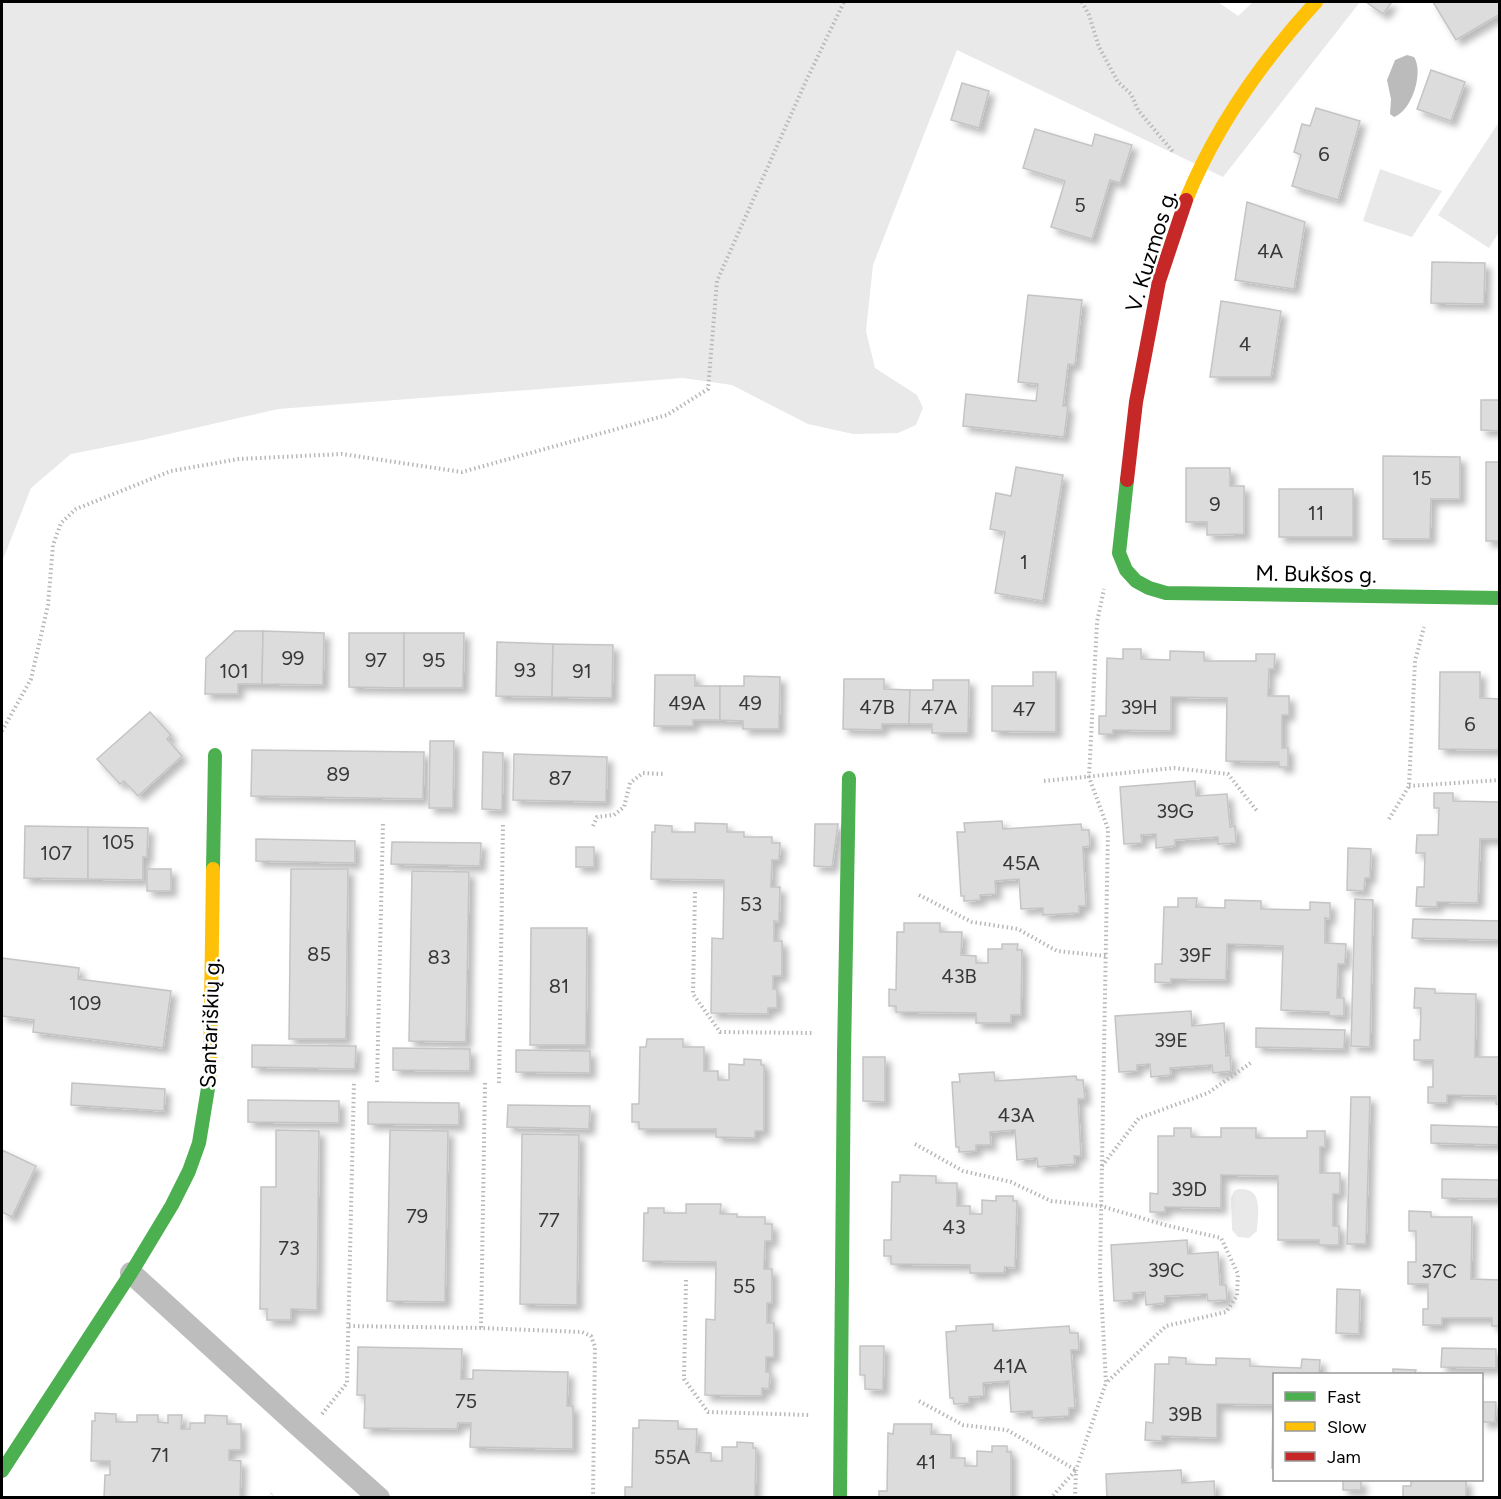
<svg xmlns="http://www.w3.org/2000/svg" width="1501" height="1499" font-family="Figtree,sans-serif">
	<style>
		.green { fill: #e9e9e9 }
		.water { fill: #bbb }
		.building { fill: #dcdcdc; stroke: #c4c4c4; stroke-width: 1.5; filter: url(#shadow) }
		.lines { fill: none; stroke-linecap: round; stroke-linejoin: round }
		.path { stroke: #b8b8b8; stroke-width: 4; stroke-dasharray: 1.5 3; stroke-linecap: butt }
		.street { stroke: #bdbdbd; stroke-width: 22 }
		.fast { stroke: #4caf50; stroke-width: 14 }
		.slow { stroke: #ffc107; stroke-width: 14 }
		.jam { stroke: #c62828; stroke-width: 14 }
		.labels { text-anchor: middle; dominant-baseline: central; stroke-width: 5; stroke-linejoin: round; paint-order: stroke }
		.number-label { font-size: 20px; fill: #373737 }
		.street-label { font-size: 22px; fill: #000; stroke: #fff }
	</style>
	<defs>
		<filter id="shadow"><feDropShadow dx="5.5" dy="5.5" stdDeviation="3" flood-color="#0004"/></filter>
	</defs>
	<rect width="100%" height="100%" fill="#fff"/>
	<g class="green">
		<polygon points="2,2 1218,2 1238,16 1253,2 1360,2 1223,177 957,50 873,265 866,331 875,368 917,395 923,408 916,425 898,433 853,434 808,424 732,385 683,378 278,409 147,439 71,454 31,488 2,562"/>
		<polygon points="1499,122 1499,232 1489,248 1438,215"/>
		<polygon points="1380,169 1442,191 1412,237 1363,221"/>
		<path d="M1238 1189C1264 1187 1258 1212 1257 1231L1249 1238 1238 1237 1232 1230 1231 1198 1234 1191Z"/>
	</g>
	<path class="water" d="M1407 55 1414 57C1424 72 1412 111 1394 117L1390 114 1391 99 1387 80 1395 60Z"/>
	<g class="building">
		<polygon points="1366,2 1392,2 1383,14"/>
		<polygon points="1433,2 1500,2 1500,14 1456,40"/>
		<polygon points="1431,70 1465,82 1451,121 1417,109"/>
		<polygon points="962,83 989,91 979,128 951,120"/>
		<polygon points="1316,108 1360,121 1338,200 1292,186 1301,155 1294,152 1302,124 1310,126"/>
		<polygon points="1035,129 1092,146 1095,134 1132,145 1120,183 1110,180 1092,239 1051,227 1065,181 1023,168"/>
		<polygon points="1247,202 1305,222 1294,289 1235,280"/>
		<polygon points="1432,262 1485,263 1484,304 1431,303"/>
		<polygon points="1028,295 1082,300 1075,365 1068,364 1063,406 1068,406 1064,437 963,426 966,394 1036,401 1038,384 1018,382"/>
		<polygon points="1221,301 1281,311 1271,377 1210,377"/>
		<polygon points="1481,400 1500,400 1500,431 1481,430"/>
		<polygon points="1383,456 1460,457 1460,499 1431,499 1430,539 1383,539"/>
		<rect x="1486" y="462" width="14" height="79"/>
		<polygon points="1016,467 1063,475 1043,601 995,593 1005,532 990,529 996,493 1011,496"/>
		<polygon points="1186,468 1230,468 1230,486 1244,486 1244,534 1207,535 1207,522 1186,522"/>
		<rect x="1279" y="489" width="74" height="48"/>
		<polygon points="235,631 263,631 262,684 238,684 238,694 205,694 206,658"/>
		<polygon points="263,631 324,633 323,685 262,684"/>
		<polygon points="349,633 404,633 404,688 349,687"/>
		<polygon points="404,633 464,633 463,688 404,688"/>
		<polygon points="497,642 553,644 552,697 496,696"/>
		<polygon points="553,644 613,645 612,698 552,697"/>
		<polygon points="1123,649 1141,649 1141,659 1170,660 1170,651 1204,652 1204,661 1256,661 1256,654 1275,654 1274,669 1269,669 1268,696 1289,696 1289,715 1282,715 1282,748 1288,748 1288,767 1279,767 1279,762 1226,761 1227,698 1171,697 1171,731 1113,730 1113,734 1099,734 1099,716 1106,716 1107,658 1123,659"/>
		<polygon points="1033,672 1056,672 1056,732 992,731 992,686 1033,686"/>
		<polygon points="1440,672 1480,672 1480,698 1500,699 1500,750 1439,749"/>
		<polygon points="655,675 695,675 695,686 720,686 720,720 693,720 693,726 654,726"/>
		<polygon points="744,676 780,677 779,729 743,729 743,721 720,720 720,686 744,686"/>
		<polygon points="844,679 884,679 884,689 910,690 909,724 882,724 882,730 843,729"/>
		<polygon points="933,680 969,680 968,733 932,733 932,724 909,724 910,690 933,690"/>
		<polygon points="150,712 171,735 167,739 182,756 138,796 124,781 120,784 97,759"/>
		<polygon points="430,741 454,741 453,808 429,808"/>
		<polygon points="252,750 424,752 423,799 251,796"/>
		<polygon points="483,752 503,753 502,810 482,809"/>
		<polygon points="514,754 607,757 606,802 513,800"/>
		<polygon points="1195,781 1196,796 1227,794 1230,827 1235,826 1236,843 1218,844 1218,837 1175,840 1175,846 1156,848 1156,834 1141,835 1142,843 1124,844 1120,787"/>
		<polygon points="1434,793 1453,793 1453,801 1500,802 1500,839 1480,839 1478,903 1437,902 1437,907 1416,906 1417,887 1424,887 1425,853 1416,853 1417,835 1438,835 1439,808 1434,808"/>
		<polygon points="1002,821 1003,829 1081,824 1082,830 1089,830 1090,846 1083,847 1086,906 1079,906 1079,913 1043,915 1043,908 1021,909 1019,879 995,881 996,894 980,895 980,900 964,901 964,896 961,896 957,832 965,832 964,823"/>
		<polygon points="695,823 727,824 727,832 744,832 744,837 772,837 772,843 780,843 779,860 772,860 771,887 780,887 779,922 774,921 774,941 782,941 782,976 773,976 773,989 777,989 777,1008 768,1008 768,1014 711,1013 712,938 723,939 724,880 651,879 652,832 655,832 655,825 672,826 672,832 695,832"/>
		<polygon points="815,824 838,824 832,867 814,866"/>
		<polygon points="25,826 88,827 88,879 24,878"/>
		<polygon points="88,827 148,828 147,857 143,857 143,880 88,879"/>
		<polygon points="256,839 355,841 355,863 256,861"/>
		<polygon points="392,842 481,843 480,866 391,864"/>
		<rect x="576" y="847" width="18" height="20"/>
		<polygon points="1348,848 1371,849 1370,878 1365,878 1364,891 1347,890"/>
		<rect x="147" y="869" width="24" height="22"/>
		<polygon points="291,869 348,869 346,1039 289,1039"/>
		<polygon points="412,871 469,872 466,1042 409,1041"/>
		<polygon points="1178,898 1197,898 1196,907 1225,908 1225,900 1261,901 1261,909 1310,910 1310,902 1330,903 1330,919 1325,918 1325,943 1346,944 1345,964 1338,964 1337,998 1344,998 1344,1016 1329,1016 1329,1012 1281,1010 1283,946 1227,944 1226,980 1171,979 1171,983 1155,982 1155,964 1162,964 1164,907 1178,907"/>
		<polygon points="1355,899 1373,900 1370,1047 1351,1046"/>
		<polygon points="1413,919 1500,921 1500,940 1412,938"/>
		<polygon points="904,923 940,923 940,932 962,932 961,955 976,956 976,963 988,963 988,949 1002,949 1002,944 1018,944 1017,950 1022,950 1021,1015 1011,1015 1011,1023 976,1023 976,1013 896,1012 896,1006 889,1006 889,989 896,990 897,932 904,932"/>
		<polygon points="531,928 587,928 586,1045 530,1045"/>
		<polygon points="2,958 79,968 78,979 171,991 163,1048 33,1032 34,1020 2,1016"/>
		<polygon points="1415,988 1435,989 1435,993 1476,994 1475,1057 1500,1057 1500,1105 1496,1104 1496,1096 1447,1095 1447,1103 1428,1103 1428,1087 1433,1087 1433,1060 1414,1060 1414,1040 1420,1040 1421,1008 1414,1008"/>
		<polygon points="1191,1011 1192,1026 1224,1023 1226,1056 1230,1055 1231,1071 1213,1073 1212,1065 1170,1068 1171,1075 1151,1077 1150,1064 1137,1065 1137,1071 1119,1072 1115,1016"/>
		<polygon points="1256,1028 1345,1030 1344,1049 1256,1047"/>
		<polygon points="647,1039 683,1039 683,1047 704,1047 704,1071 718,1071 718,1080 729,1080 729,1064 744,1065 744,1059 761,1060 761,1065 764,1065 764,1131 755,1131 755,1138 716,1137 716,1129 639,1129 639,1122 632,1122 632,1104 639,1104 640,1047 646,1047"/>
		<polygon points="252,1045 356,1046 355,1069 252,1067"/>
		<polygon points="393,1048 470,1049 470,1071 393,1070"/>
		<polygon points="516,1050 590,1051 590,1073 516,1072"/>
		<polygon points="863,1057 885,1057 885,1102 863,1101"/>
		<polygon points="994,1072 995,1081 1076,1076 1077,1080 1083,1080 1085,1099 1078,1099 1081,1156 1074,1156 1075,1164 1038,1167 1037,1158 1017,1160 1015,1130 990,1132 991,1145 976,1145 976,1151 959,1152 959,1147 956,1147 952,1082 960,1082 959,1074"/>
		<polygon points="72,1083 165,1089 164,1111 71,1105"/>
		<polygon points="1351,1097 1370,1097 1366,1244 1347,1244"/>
		<polygon points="248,1100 339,1101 339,1123 248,1122"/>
		<polygon points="368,1102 459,1103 459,1125 368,1124"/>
		<polygon points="508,1105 590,1106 589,1129 507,1127"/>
		<polygon points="1431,1125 1499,1127 1498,1145 1431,1143"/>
		<polygon points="1174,1128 1191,1128 1191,1137 1221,1137 1221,1128 1256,1128 1256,1138 1307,1138 1307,1131 1325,1131 1325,1147 1320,1147 1320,1173 1340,1173 1340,1194 1333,1194 1333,1226 1339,1226 1339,1245 1319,1245 1319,1240 1278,1240 1278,1176 1221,1175 1221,1208 1165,1207 1165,1212 1150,1212 1150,1193 1158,1194 1158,1136 1174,1136"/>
		<polygon points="276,1130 319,1131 317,1310 291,1309 291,1320 267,1320 267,1309 260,1309 261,1187 276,1187"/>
		<polygon points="390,1130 448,1131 445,1302 387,1301"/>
		<polygon points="522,1134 579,1135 577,1305 520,1304"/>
		<polygon points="2,1150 36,1166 12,1217 2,1212"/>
		<polygon points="900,1175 936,1176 936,1183 957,1183 957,1206 970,1206 970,1214 982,1214 982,1200 996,1201 996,1196 1013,1196 1013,1201 1017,1201 1015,1268 1005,1267 1004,1273 970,1273 970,1265 891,1264 891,1256 884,1256 884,1240 891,1240 892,1182 900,1182"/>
		<polygon points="1442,1179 1499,1180 1498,1199 1442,1198"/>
		<polygon points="686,1204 721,1204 720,1214 737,1214 737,1217 765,1217 765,1224 772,1224 772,1241 765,1241 764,1269 772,1269 772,1303 767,1303 767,1323 774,1323 774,1357 766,1357 766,1372 770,1372 769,1389 762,1388 762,1396 705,1395 706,1319 715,1320 716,1262 643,1261 644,1213 648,1213 648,1208 664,1208 664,1213 686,1213"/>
		<polygon points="1409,1211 1431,1212 1431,1217 1472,1217 1471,1279 1500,1280 1500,1326 1492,1326 1492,1318 1442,1318 1442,1325 1423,1325 1423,1309 1428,1309 1428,1284 1408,1284 1408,1262 1416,1262 1416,1231 1409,1231"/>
		<polygon points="1187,1240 1188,1254 1218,1252 1220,1285 1226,1285 1227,1300 1208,1301 1207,1294 1165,1296 1165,1303 1146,1305 1145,1292 1133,1293 1133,1300 1114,1301 1111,1245"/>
		<polygon points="1337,1289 1360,1290 1359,1334 1336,1333"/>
		<polygon points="993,1324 993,1331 1069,1326 1070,1333 1078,1333 1079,1350 1071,1350 1075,1408 1069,1408 1069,1416 1032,1418 1032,1411 1011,1412 1009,1381 983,1383 984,1396 969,1397 969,1403 954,1404 953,1398 950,1398 946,1332 956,1331 956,1326"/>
		<polygon points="860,1346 884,1346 883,1390 865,1389 865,1375 860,1375"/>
		<polygon points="358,1347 462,1349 461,1379 473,1379 473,1370 568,1372 567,1406 573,1406 573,1449 470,1447 471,1423 458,1423 457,1429 364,1428 365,1395 357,1395"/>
		<polygon points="1442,1348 1496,1349 1496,1368 1441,1367"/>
		<polygon points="1169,1357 1186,1358 1186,1364 1216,1365 1216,1358 1250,1359 1250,1366 1301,1368 1302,1359 1320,1360 1319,1374 1274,1374 1274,1468 1272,1468 1273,1405 1217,1404 1217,1438 1162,1436 1162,1441 1145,1440 1146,1422 1153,1423 1155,1364 1169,1364"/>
		<polygon points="1393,1369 1416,1370 1415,1374 1393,1374"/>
		<polygon points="1482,1402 1496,1402 1495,1422 1482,1422"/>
		<polygon points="95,1413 116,1414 116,1422 137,1422 137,1415 158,1415 158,1422 168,1423 168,1415 182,1415 181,1429 190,1429 190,1423 205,1423 205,1415 227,1416 227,1424 241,1424 241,1450 229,1450 229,1460 241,1461 240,1498 104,1498 105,1475 110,1475 110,1461 91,1461 92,1421 95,1421"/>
		<polygon points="639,1420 678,1421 678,1429 697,1429 696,1452 711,1453 711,1461 722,1461 722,1447 737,1447 737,1442 753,1443 753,1448 756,1448 755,1498 625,1498 625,1487 632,1487 633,1428 639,1428"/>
		<polygon points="894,1424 932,1424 931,1434 951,1435 951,1458 965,1458 965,1466 977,1466 977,1451 992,1452 992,1446 1007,1446 1007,1452 1011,1452 1011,1498 879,1498 879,1491 887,1491 888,1433 893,1434"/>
		<polygon points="1181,1470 1182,1483 1214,1481 1215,1498 1107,1498 1106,1474"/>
		<rect x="1343" y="1480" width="18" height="10"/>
		<polygon points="1411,1480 1466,1480 1466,1498 1403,1498 1403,1486 1411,1486"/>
	</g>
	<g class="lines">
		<g class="path">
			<polyline points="1082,2 1089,15 1099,47 1118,82 1131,94 1138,110 1174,153"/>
			<polyline points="2,731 31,679 48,605 53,545 61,523 76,509 171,471 239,459 342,454 462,472 667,415 708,389 717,281 806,81 844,2"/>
			<polyline points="1044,781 1174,768 1228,774 1257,811"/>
			<polyline points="1409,786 1500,780"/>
			<polyline points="1389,819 1409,786 1415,661 1424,627"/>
			<polyline points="593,826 597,817 614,815 624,807 630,783 643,773 664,774"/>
			<polyline points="695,892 693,994 720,1032 813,1033"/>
			<polyline points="919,895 972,922 1018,929 1057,951 1106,956"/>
			<polyline points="377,1082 383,823"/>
			<polyline points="485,1083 481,1328 582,1332 591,1336 595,1347 593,1498"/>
			<polyline points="499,1083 503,824"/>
			<polyline points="915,1144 963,1171 1011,1182 1051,1201 1101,1206 1165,1225 1221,1238 1238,1274 1237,1296 1226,1312 1166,1326 1106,1383"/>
			<polyline points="1102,1166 1139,1118 1208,1093 1252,1062"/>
			<polyline points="686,1280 684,1379 708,1412 810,1415"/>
			<polyline points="349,1326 481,1328"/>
			<polyline points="919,1401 963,1425 1007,1430 1076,1470 1051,1498"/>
			<polyline points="322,1414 347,1383 354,1081"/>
			<polyline points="269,1498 272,1494"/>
			<polyline points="1075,1498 1076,1470 1106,1383 1100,1272 1108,829 1089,777 1097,622 1104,589"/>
		</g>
		<polyline class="street" points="131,1273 294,1422 379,1498"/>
		<g class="fast">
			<polyline points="1127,480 1119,553 1126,570 1136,581 1149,588 1166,593 1500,598"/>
			<polyline points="213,869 215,755"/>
			<polyline points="2,1471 131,1273 172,1205 189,1171 199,1143 210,1076"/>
			<polyline points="840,1498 844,1054 849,778"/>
		</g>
		<g class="slow">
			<path d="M1186 200C1216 126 1262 61 1316 2"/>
			<polyline points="210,1076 213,869"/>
		</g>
		<polyline class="jam" points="1127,480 1136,402 1159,281 1186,200"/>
	</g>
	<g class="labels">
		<g class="number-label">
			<text x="1324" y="154">6</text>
			<text x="1080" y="205">5</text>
			<text x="1270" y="251">4A</text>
			<text x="1245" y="344">4</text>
			<text x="1422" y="478">15</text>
			<text x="1215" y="504">9</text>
			<text x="1316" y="513">11</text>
			<text x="1024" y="562">1</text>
			<text x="293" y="658">99</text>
			<text x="376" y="660">97</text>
			<text x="434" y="660">95</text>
			<text x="525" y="670">93</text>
			<text x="234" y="671">101</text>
			<text x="582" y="671">91</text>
			<text x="687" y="703">49A</text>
			<text x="750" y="703">49</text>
			<text x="877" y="707">47B</text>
			<text x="939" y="707">47A</text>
			<text x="1139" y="707">39H</text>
			<text x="1024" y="709">47</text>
			<text x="1470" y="724">6</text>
			<text x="338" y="774">89</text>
			<text x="560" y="778">87</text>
			<text x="1175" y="811">39G</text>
			<text x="118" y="842">105</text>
			<text x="56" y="853">107</text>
			<text x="1021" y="863">45A</text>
			<text x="751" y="904">53</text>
			<text x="319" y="954">85</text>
			<text x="1195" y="955">39F</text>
			<text x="439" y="957">83</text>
			<text x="959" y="976">43B</text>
			<text x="559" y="986">81</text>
			<text x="85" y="1003">109</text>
			<text x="1171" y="1040">39E</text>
			<text x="1016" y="1115">43A</text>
			<text x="1189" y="1189">39D</text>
			<text x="417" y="1216">79</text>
			<text x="549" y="1220">77</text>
			<text x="954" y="1227">43</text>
			<text x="289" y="1248">73</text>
			<text x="1166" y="1270">39C</text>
			<text x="1439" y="1271">37C</text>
			<text x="744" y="1286">55</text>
			<text x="1010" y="1366">41A</text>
			<text x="466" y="1401">75</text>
			<text x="1185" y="1414">39B</text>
			<text x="160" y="1455">71</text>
			<text x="672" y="1457">55A</text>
			<text x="926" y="1462">41</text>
		</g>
		<g class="street-label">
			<text transform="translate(1151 251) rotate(-73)">V. Kuzmos g.</text>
			<text transform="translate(1316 574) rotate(1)">M. Bukšos g.</text>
			<text transform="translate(210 1023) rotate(-88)">Santariškių g.</text>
		</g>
	</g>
	<rect width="1501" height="1499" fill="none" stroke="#000000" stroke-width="6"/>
	<rect x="1273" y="1373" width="210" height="108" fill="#ffffff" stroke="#999999" stroke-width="1.5"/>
	<rect x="1285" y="1392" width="30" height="9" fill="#4caf50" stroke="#999999" stroke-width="1.5"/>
	<text x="1327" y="1403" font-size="18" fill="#000000">Fast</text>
	<rect x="1285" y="1422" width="30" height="9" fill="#ffc107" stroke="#999999" stroke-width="1.5"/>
	<text x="1327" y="1433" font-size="18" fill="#000000">Slow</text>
	<rect x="1285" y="1452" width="30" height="9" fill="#c62828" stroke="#999999" stroke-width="1.5"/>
	<text x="1327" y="1463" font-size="18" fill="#000000">Jam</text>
</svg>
